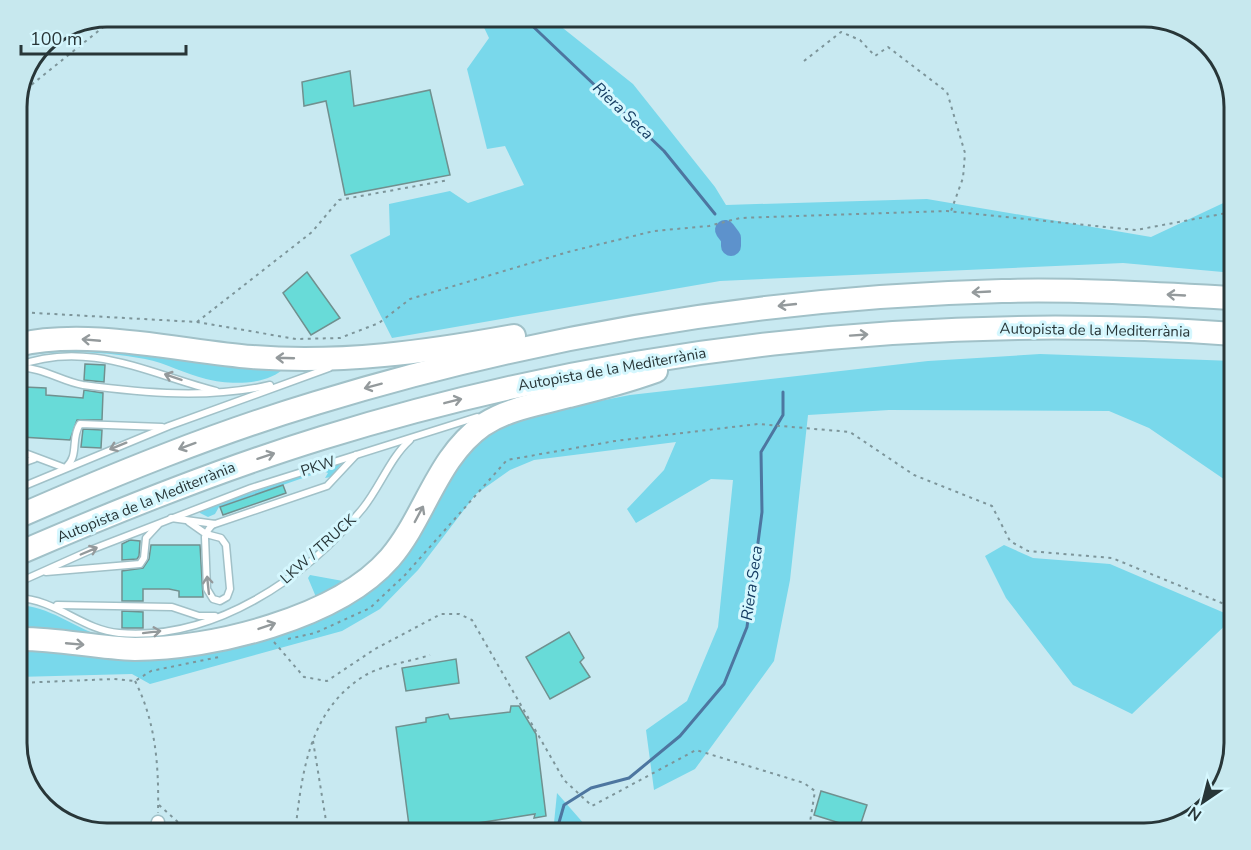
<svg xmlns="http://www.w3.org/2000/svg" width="1251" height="850" font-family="'Nunito Sans',sans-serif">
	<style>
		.green { fill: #79d8eb }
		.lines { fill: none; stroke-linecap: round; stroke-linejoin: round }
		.stream { stroke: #4d76a0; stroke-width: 3 }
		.river { stroke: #5d92cc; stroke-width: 20 }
		.building { fill: #68dbd8; stroke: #70908f; stroke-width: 1.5 }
		.service-casing { stroke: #a1c1c8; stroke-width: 9 }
		.minor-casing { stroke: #a1c1c8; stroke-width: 15 }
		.motorway-casing { stroke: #a1c1c8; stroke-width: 26 }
		.path { stroke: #7d959a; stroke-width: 2; stroke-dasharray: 3 4.5; stroke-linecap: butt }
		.service { stroke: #fff; stroke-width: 6 }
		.minor { stroke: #fff; stroke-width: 12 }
		.motorway { stroke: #fff; stroke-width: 22 }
		.oneway { stroke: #949a9c }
		.labels { text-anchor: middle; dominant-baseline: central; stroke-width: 6; stroke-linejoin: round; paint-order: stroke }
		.street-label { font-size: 15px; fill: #283638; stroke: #d5f7fe }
		.water-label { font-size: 16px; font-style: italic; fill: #153c62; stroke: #d5f7fe }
		.rim { fill: none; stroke: #283638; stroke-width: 3 }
	</style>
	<rect width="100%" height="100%" fill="#c8e9f1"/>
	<g class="green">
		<polygon points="479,17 549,17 633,84 715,187 726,205 927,199 1151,237 1234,198 1234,273 1123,263 720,281 392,338 350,255 390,235 389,204 450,191 468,203 524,185 505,146 487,149 467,69 489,38"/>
		<path d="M53 344 285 367C268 386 229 385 206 379 185 374 166 363 145 359 102 351 59 349 17 357V351Z"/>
		<polygon points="1040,354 1234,361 1234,486 1149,428 1109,411 889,410 808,415 790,580 774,661 695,769 654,790 646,730 687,701 718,627 733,480 711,479 636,523 627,509 664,470 676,442 534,460 510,470 476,494 418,570 380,609 342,631 150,684 132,674 17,677 17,650 165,658 379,583 416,542 445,484 474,443 501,425 543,412 630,395 928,361"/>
		<polygon points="341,462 342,463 331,477 325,478 328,473 323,471 219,507 215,514 208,517 200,513 200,510"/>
		<polygon points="1004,545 1033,558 1110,564 1234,617 1132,714 1073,685 1006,598 985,556"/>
		<path d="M310 575 343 581 353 578V583C285 618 208 646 131 643 93 641 55 631 17 633V605C50 606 72 627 102 636 163 656 259 620 316 597L308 578Z"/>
		<polygon points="557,793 585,825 587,833 553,833"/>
	</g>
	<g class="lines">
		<g class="stream">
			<polyline points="522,16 664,151 715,214"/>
			<polyline points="562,833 558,826 564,805 591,788 629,778 680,736 724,684 747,627 762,512 761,452 783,415 783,392"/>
		</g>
		<polyline class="river" points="725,230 731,238 731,246"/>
	</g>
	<g class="building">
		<polygon points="350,71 354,106 430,90 450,175 345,195 326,101 304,106 302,82"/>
		<polygon points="307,272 340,318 311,335 283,293"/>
		<polygon points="85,364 105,365 104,382 84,380"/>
		<polygon points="24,387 46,388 46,395 83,398 84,390 103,393 102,420 77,420 70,440 21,437"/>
		<polygon points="83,429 102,430 101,448 81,447"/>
		<polygon points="283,485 286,493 223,515 220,507"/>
		<polygon points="130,540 140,541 139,556 137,559 122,560 122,544"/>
		<polygon points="151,545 200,545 203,597 179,597 179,591 169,589 143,589 143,601 122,601 122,571 143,568 149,559"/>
		<polygon points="122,611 143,612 143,628 122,628"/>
		<polygon points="569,632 584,658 580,662 590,677 550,699 526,657"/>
		<polygon points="456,659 459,683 406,691 402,668"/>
		<polygon points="511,706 519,706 536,734 546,816 534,818 535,814 465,825 465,831 451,834 442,834 442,830 410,833 396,727 426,722 426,718 448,714 450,719 510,712"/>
		<polygon points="821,791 867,805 859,829 856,828 853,832 842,828 843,824 814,815"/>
	</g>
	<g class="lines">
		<g class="service-casing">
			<g id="service">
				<path d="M17 366C88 339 149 374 216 391"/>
				<path d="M17 368C41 366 60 381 83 385 144 393 209 399 270 385"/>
				<polyline points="17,387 17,414"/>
				<path d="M17 450 65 468C80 456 70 439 80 424L162 427"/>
				<polyline points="17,465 34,459"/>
				<polyline points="17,489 169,426 329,368"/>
				<polyline points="171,518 215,524 327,486 356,455"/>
				<path d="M189 522 206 534 221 538 226 545 230 589 227 597 220 601 213 599 207 589 205 537C207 531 209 527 214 524"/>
				<polyline points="46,572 140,564 144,558 146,538 158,525"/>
				<polyline points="17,583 93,549 251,488 477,417"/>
				<path d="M17 598C56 599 82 630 119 633 214 641 306 578 363 508 380 487 390 458 410 440"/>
				<polyline points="57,605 172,607 199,616 215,616"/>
			</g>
		</g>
		<g class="minor-casing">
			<polyline id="minor" points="155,833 158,822"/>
		</g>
		<g class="motorway-casing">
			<g id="motorway">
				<path d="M17 345C87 328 180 351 252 357 341 364 426 352 514 336"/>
				<path d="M17 517C115 474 213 434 316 403 538 335 770 297 1002 291 1080 289 1157 294 1234 298"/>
				<path d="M17 554C116 511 218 470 322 438 616 347 927 312 1234 334"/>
				<path d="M17 639C56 638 95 648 135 649 211 649 338 618 390 558 425 517 437 457 483 425 509 408 540 404 569 396 598 389 628 381 656 371"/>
			</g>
		</g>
		<g class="path">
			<polyline points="804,61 841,32 860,40 875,56 888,47 947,92 965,153 963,178 951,211"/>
			<polyline points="20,94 117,16"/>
			<polyline points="17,312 197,322 296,339 340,338 379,323 410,299 568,252 654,231 709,226 740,218 947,211 1136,230 1227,213 1234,214"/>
			<polyline points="197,322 312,232 339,200 449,180"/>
			<polyline points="288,639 315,633 370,608 405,575 507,460 615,441 758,424 850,432 914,475 992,506 1010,541 1028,551 1112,558 1234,608"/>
			<polyline points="274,642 304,677 327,681 375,649 441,614 459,614 472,620 564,780 592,806 696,750 804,783 815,791 810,822 826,833 832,833"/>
			<path d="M135 681C156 722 159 767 158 813"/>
			<polyline points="17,683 114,679 135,681 151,671 219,657"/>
			<polyline points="313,741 328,833"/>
			<polyline points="159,805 190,833"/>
			<path d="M295 833C302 774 308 711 364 676 382 665 409 662 430 655"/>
			<path d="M879 833C896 828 914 822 929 833"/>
		</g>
		<use href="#service" class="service"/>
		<use href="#minor" class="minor"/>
		<use href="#motorway" class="motorway"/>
	</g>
	<defs><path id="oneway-shaft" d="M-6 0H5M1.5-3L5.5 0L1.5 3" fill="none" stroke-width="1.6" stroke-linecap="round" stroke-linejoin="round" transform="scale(1.5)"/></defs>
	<g class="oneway">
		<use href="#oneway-shaft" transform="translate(981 292) rotate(177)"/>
		<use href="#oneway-shaft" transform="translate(1176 295) rotate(-177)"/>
		<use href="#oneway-shaft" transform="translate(787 305) rotate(174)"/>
		<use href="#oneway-shaft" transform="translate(859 335) rotate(-4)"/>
		<use href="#oneway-shaft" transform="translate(91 340) rotate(-175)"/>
		<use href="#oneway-shaft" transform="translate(285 358) rotate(-178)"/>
		<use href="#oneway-shaft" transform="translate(173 377) rotate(-161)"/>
		<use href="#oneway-shaft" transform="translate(373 386) rotate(165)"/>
		<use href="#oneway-shaft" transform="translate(453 401) rotate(-14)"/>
		<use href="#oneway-shaft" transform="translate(118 446) rotate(158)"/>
		<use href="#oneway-shaft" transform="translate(187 446) rotate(160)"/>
		<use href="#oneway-shaft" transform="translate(266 456) rotate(-18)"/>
		<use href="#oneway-shaft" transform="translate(419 514) rotate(-62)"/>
		<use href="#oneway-shaft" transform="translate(89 551) rotate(-23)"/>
		<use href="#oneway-shaft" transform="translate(208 585) rotate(-96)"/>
		<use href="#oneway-shaft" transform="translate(267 626) rotate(-19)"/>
		<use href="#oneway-shaft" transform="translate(152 632) rotate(-7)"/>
		<use href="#oneway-shaft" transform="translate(75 644) rotate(5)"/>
	</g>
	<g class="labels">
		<g class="street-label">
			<text transform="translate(1095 330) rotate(1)">Autopista de la Mediterrània</text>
			<text transform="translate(612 369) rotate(-10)">Autopista de la Mediterrània</text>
			<text transform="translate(318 466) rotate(-18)">PKW</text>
			<text transform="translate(146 502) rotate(-22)">Autopista de la Mediterrània</text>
			<text transform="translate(318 549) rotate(-42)">LKW / TRUCK</text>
		</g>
		<g class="water-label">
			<text transform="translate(623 111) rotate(43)">Riera Seca</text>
			<text transform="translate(752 583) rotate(-82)">Riera Seca</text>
		</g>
	</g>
	<path d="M0 0H1251V850H0ZM107 27H1144A80 80 0 0 1 1224 107V743A80 80 0 0 1 1144 823H107A80 80 0 0 1 27 743V107A80 80 0 0 1 107 27Z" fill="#c7e8ee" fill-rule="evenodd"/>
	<path class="rim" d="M107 27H1144A80 80 0 0 1 1224 107V743A80 80 0 0 1 1144 823H107A80 80 0 0 1 27 743V107A80 80 0 0 1 107 27Z"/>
	<g transform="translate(1203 802) rotate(215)" stroke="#d5f7fe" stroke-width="4.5" paint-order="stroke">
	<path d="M0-4.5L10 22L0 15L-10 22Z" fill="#283638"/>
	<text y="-9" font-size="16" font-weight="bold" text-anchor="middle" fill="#283638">N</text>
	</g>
	<path d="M21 45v9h165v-9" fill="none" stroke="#283638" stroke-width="3"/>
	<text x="30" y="45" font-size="18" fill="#283638" stroke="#d5f7fe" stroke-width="4.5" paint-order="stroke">100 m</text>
</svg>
